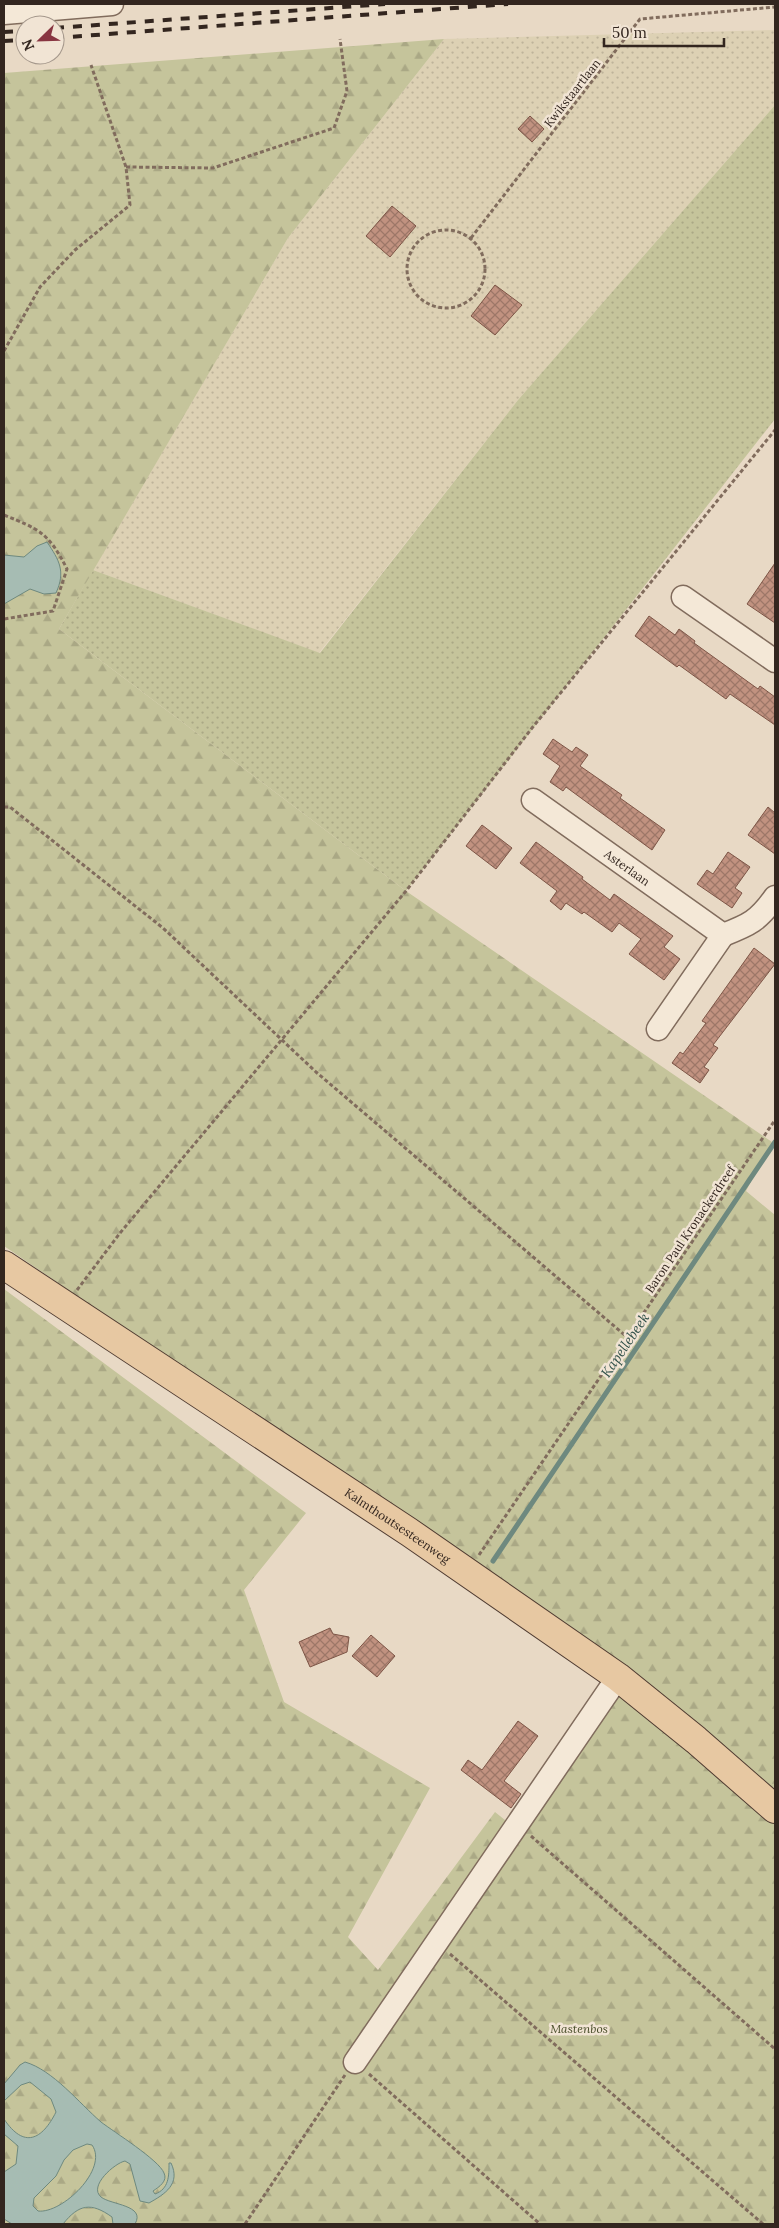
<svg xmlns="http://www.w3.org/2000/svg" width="779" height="2228" font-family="Lora,serif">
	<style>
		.farmland { fill: url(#farmland-dots) }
		.grass { fill: url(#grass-dots) }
		.forest { fill: url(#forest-firs) }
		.water { fill: #a6bcb3; stroke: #6e897f; fill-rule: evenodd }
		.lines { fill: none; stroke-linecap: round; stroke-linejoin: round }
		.stream { stroke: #6e897f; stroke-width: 5 }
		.building { fill: url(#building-cross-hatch); stroke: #7d5546 }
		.minor-casing { stroke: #816c5d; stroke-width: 25 }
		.major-casing { stroke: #4f3b31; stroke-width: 30 }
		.path { stroke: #816c5d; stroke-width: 3; stroke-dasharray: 4 2.5; stroke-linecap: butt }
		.minor { stroke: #f4e8d7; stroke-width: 22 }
		.major { stroke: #e7c8a2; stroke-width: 28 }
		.rail { stroke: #33261f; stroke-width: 4; stroke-dasharray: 9 9; stroke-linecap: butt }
		.labels { text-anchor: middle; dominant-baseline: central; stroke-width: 5; stroke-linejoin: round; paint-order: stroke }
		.street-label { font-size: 12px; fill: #33261f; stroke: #f1e4d4 }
		.park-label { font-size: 12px; font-style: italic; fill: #484d29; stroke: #f1e4d4 }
		.water-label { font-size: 14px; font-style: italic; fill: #31514a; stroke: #f1e4d4 }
	</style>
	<defs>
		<pattern id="farmland-dots" width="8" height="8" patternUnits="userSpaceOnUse" patternTransform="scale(1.25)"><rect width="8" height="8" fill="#ddd1b4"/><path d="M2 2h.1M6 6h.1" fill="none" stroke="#beb39a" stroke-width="1.8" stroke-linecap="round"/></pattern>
		<pattern id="grass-dots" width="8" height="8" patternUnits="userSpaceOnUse" patternTransform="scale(1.25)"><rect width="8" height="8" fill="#c5c49b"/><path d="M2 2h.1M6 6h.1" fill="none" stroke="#aaa885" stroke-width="1.8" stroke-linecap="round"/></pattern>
		<pattern id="forest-firs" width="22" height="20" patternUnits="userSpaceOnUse" patternTransform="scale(1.25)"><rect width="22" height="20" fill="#c5c49b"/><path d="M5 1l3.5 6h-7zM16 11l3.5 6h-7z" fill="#aaa885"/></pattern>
		<pattern id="building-cross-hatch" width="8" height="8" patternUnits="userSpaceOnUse" patternTransform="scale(1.25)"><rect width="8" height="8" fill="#c19280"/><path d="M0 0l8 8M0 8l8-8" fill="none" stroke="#9d7768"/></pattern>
	</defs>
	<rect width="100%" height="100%" fill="#e8d9c5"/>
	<polygon class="farmland" points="775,30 775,105 518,400 319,653 93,570 288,238 444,39"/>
	<polygon class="grass" points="775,105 775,419 406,891 59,629 93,570 320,653 518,400"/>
	<g class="forest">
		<polygon points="444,39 288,238 59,629 406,891 772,1142 746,1191 775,1215 775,1802 454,1554 4,1246 4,73"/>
		<polygon points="4,1289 306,1513 244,1590 284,1702 430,1788 348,1937 378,1970 495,1812 520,1832 617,1691 775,1821 775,2224 4,2224"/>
	</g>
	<g class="water">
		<path d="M47 542C59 560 66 571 56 593L44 594 30 589 4 604V555L24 557 37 546Z"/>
		<path d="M25 2062C53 2070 79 2103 101 2122 114 2132 159 2160 164 2173 168 2181 159 2187 153 2191L155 2194C169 2189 169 2176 169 2163H171C181 2184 165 2194 149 2203L140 2201 130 2164 125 2161C115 2163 88 2186 101 2197 111 2205 146 2205 135 2224H113L112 2217C91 2202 79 2204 63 2224H12L4 2219V2172L16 2164 18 2146 4 2134V2119C24 2149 42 2140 56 2112L51 2099 30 2082 21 2085 4 2101V2084L20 2065ZM87 2144 92 2145C109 2169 62 2214 38 2211L33 2206 34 2198 56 2176 64 2160 73 2150Z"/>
	</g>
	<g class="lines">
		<polyline class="stream" points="493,1561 775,1142"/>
	</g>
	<g class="building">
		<polygon points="530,116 544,129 532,142 518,129"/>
		<polygon points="392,206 416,226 390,257 366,236"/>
		<polygon points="495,285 522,305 495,335 471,316"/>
		<polygon points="775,563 775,623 747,604"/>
		<polygon points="649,616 675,635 679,629 695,641 694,643 758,689 760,686 775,697 775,725 730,694 726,699 679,665 677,667 635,636"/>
		<polygon points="553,739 572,752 576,747 588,755 580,766 622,795 620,798 665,830 652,850 566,787 563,791 550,782 560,766 543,754"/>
		<polygon points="768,807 775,813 775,854 748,835"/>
		<polygon points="482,825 512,848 496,869 466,846"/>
		<polygon points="536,842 583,877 582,879 610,900 614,894 673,936 664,947 680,959 664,980 629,954 641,939 619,923 612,932 584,912 582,914 566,903 561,910 550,901 557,891 520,863"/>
		<polygon points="728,852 750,867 735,888 742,893 732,908 697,884 707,870 713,874"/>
		<polygon points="754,948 775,964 713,1045 718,1048 704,1067 709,1070 700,1083 672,1063 680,1052 683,1054 706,1023 702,1021"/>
		<polygon points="330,1628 333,1634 349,1637 347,1652 310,1667 299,1642"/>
		<polygon points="371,1635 395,1656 377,1677 352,1656"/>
		<polygon points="518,1721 538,1736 504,1781 521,1794 511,1808 461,1770 468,1760 482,1770"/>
	</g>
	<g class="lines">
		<g class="minor-casing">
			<g id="minor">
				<polyline points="4,13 112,4"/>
				<polyline points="683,597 775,661"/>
				<path id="s1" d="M533 800 723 935C749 925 758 921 775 897"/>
				<polyline points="658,1029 723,935"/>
				<polyline points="355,2062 618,1677"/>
			</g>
		</g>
		<g class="major-casing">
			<g id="major">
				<path id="s2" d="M4 1265 409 1532 618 1677 696 1740 775 1809"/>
			</g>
		</g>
		<g class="path">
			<polyline points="126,167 213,168 334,128 347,91 340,39"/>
			<circle cx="446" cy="269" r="39"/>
			<polyline points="471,238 640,19 775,7"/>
			<polyline points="4,351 40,287 75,250 130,205 126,167 91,65"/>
			<path d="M4 515C39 529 49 533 67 569L53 611 4 619"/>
			<polyline points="4,807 10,807 163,928 316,1072 627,1337"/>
			<polyline points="77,1290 120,1233 406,891 532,728 775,430"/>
			<polyline points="479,1555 775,1120"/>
			<polyline points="531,1836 775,2049"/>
			<polyline points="450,1954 763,2224"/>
			<polyline points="369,2074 540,2224"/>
			<polyline points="245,2224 345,2075"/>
		</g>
		<use href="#minor" class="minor"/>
		<use href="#major" class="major"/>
		<g class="rail">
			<polyline points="55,28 385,4"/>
			<polyline points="4,32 25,31"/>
			<polyline points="55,38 508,4"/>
			<polyline points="4,41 25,40"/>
		</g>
	</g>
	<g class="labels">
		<g class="street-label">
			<text transform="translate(572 93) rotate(-52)">Kwikstaartlaan</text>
			<text stroke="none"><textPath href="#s1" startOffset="116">Asterlaan</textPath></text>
			<text transform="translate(690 1229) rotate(-56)">Baron Paul Kronackerdreef</text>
			<text stroke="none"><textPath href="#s2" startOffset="472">Kalmthoutsesteenweg</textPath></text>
		</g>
		<g class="park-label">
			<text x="579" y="2028">Mastenbos</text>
		</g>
		<g class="water-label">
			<text transform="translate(625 1345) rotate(-56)">Kapellebeek</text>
		</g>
	</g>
	<rect width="779" height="2228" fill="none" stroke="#33261f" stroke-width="10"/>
	<g transform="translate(40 40) rotate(247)"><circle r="24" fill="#f1e4d4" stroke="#a5988c"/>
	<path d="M0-4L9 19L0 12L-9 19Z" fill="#883541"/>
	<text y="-8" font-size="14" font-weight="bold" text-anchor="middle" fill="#33261f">N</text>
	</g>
	<path d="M604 38v8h120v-8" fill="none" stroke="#33261f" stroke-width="2.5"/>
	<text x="612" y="38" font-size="15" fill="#33261f" stroke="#f1e4d4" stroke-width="4" paint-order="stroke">50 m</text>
</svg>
